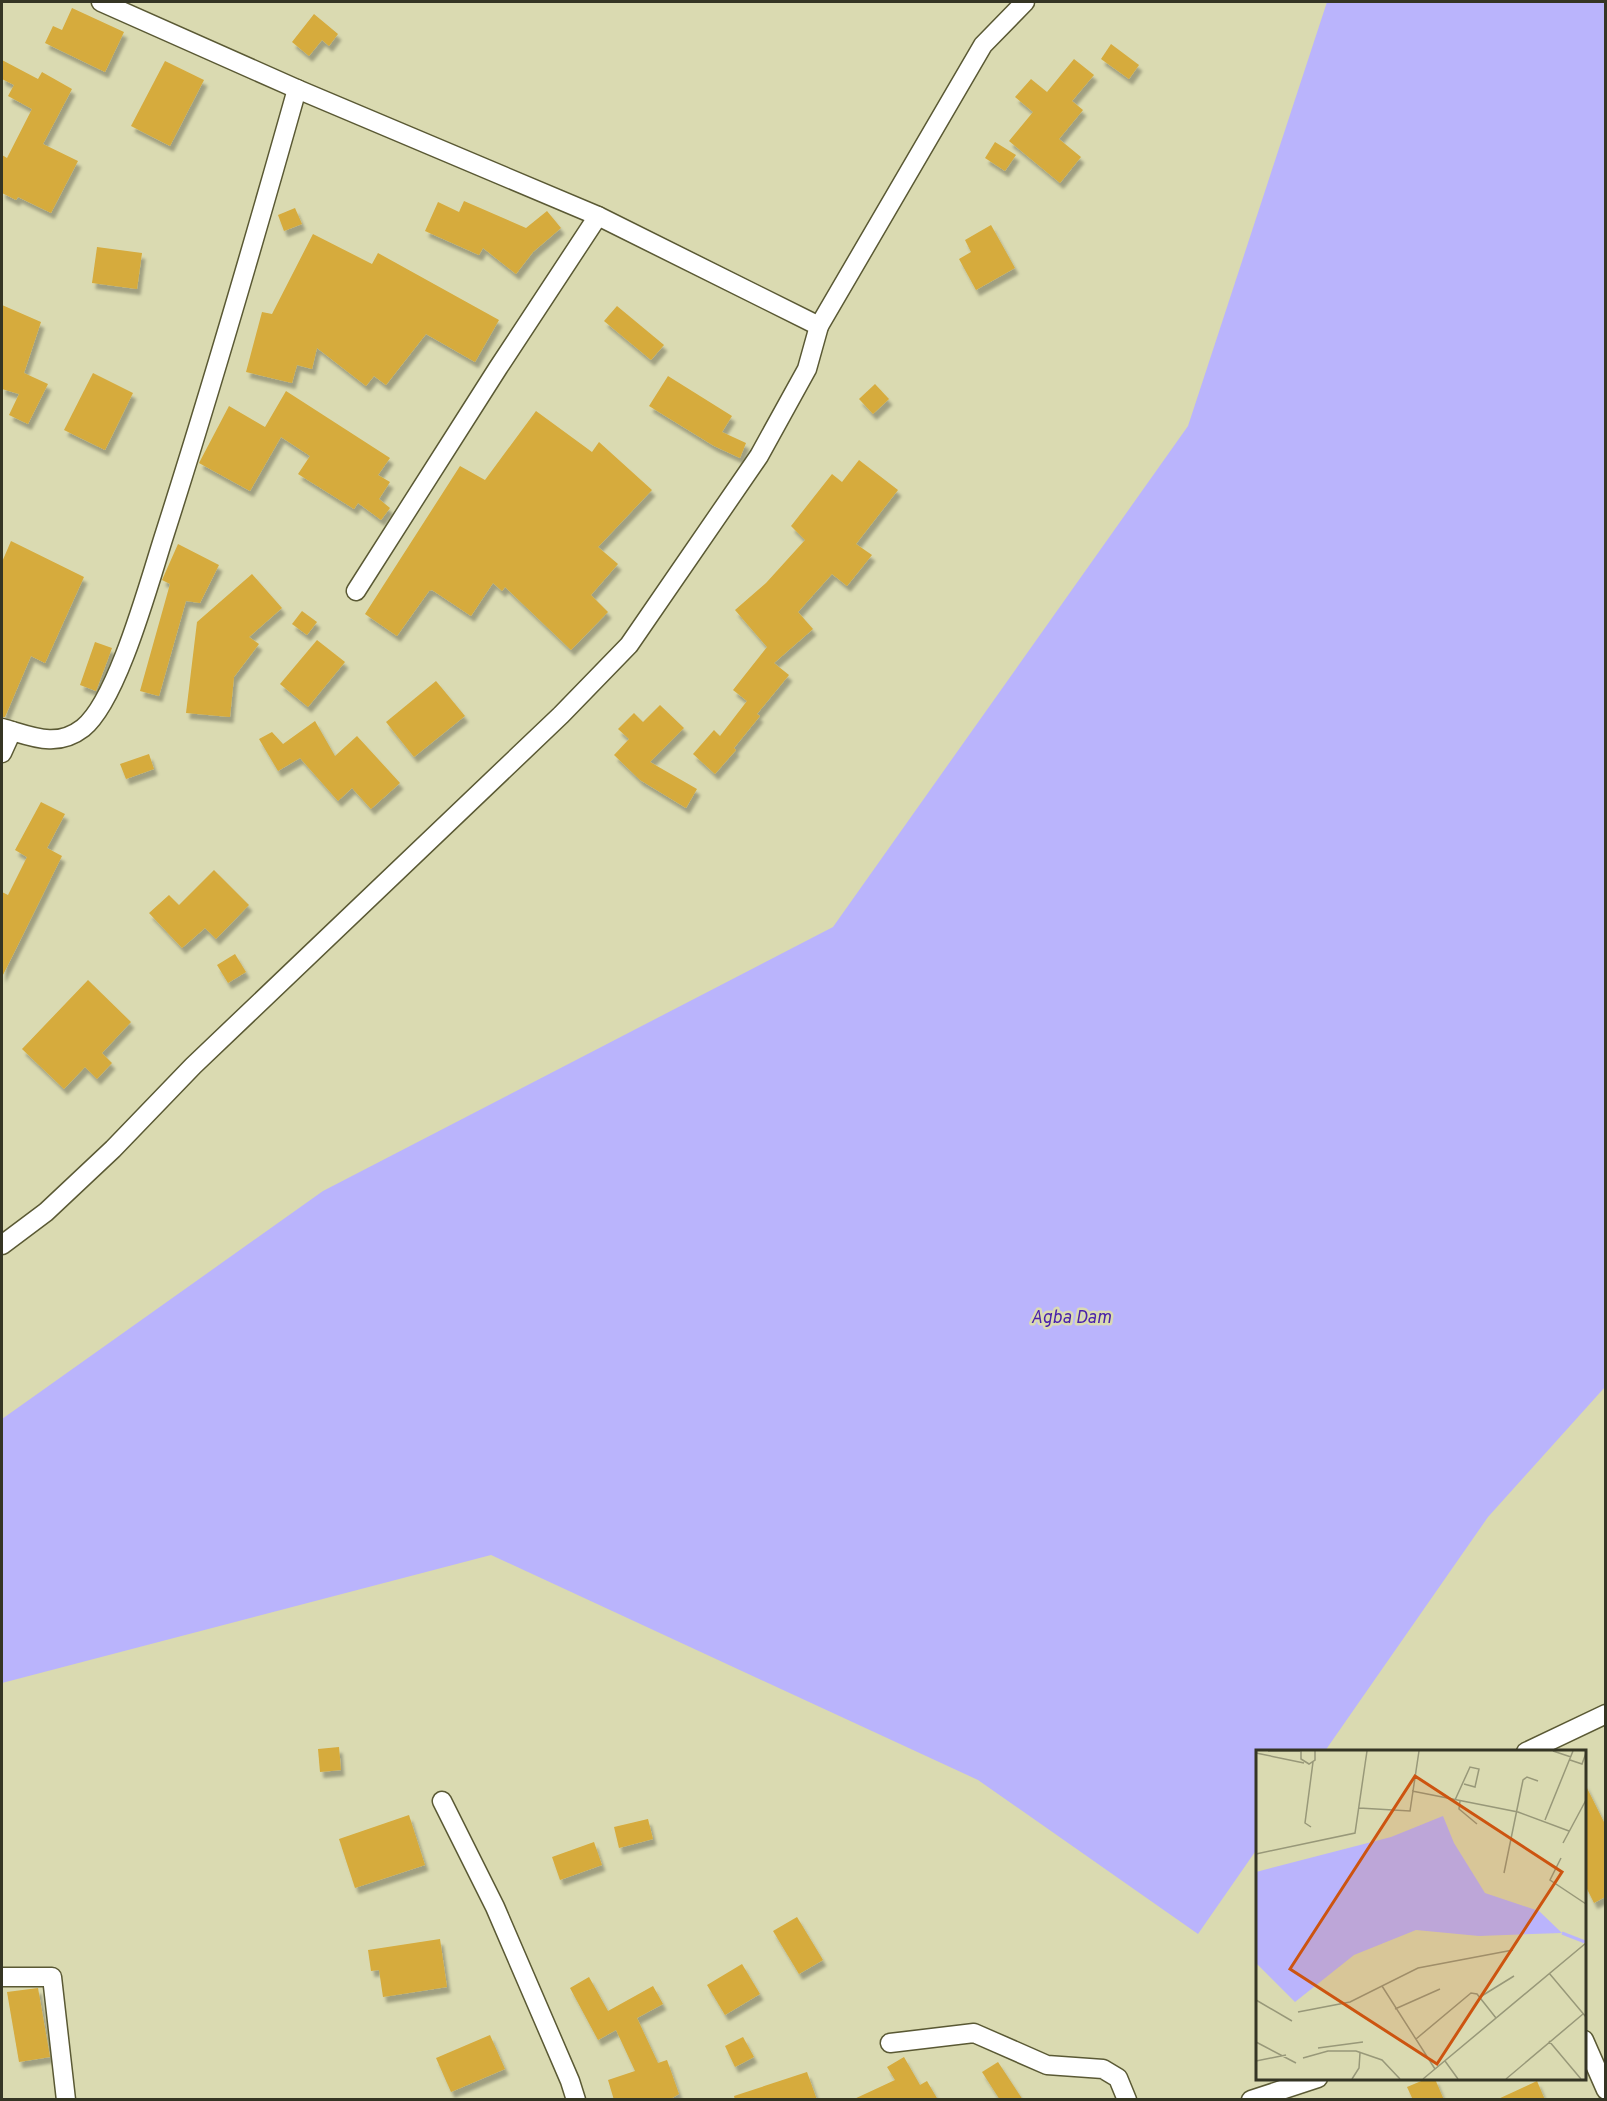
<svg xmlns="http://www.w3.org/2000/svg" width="1607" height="2101" font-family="Overpass,sans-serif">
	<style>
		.water { fill: #bab4fc }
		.building { fill: #d6ab3c; filter: url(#shadow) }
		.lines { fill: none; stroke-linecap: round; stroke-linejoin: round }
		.street-casing { stroke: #5a5934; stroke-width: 21 }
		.street { stroke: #fff; stroke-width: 18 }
		.labels { text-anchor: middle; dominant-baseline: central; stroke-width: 5; stroke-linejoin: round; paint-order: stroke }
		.water-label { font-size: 18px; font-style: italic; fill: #4a22ab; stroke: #dadab1 }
		.inset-river { fill: none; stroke: #bab4fc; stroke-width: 3 }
		.inset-road { fill: none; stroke: #989879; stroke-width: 1.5 }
		.view { fill: #cd5410; fill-opacity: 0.15; stroke: #cd5410; stroke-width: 3 }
		.inset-edge { fill: none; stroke: #353524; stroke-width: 3 }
	</style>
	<defs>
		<filter id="shadow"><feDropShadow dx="3.5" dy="6" stdDeviation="1.5" flood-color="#0004"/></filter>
	</defs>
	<rect width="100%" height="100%" fill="#dadab1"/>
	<polygon class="water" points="1327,2 1605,2 1605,1387 1488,1517 1325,1751 1258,1752 1257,1849 1198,1934 978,1780 491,1555 2,1683 2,1419 323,1191 833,927 1188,426"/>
	<g class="building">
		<polygon points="72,8 124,32 105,72 45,43 53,26 62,30"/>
		<polygon points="314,14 338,34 329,46 322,40 309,56 292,42"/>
		<polygon points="1111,44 1139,65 1129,79 1101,59"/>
		<polygon points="1074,59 1094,75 1072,101 1083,110 1059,139 1081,157 1060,183 1009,141 1033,112 1015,97 1031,79 1047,92"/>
		<polygon points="2,60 38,79 42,72 72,89 43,144 78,161 51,213 18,197 16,200 2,193 2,155 7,158 32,109 8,96 14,85 2,79"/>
		<polygon points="165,61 204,80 170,146 131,126"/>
		<polygon points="995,142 1016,155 1005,171 985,158"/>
		<polygon points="464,201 526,228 547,211 561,228 533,252 516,274 483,248 479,255 425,231 438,202 459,212"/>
		<polygon points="295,208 302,224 284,231 278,215"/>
		<polygon points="991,225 1015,268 976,290 959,259 971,252 965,240"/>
		<polygon points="313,234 372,264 378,253 499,320 475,362 426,334 386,385 374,376 366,386 317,348 312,369 297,365 292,383 246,372 262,312 272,314"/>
		<polygon points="97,247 142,253 137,289 92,283"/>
		<polygon points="2,305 41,322 24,373 48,384 28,424 9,415 19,394 2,389"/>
		<polygon points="617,306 664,345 651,360 604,321"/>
		<polygon points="93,373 133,393 105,450 64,430"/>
		<polygon points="668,376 732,416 722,432 746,443 740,458 714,446 649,406"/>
		<polygon points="875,384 889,399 873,414 859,399"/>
		<polygon points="286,391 390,458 378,475 390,482 379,499 390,508 381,520 358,503 354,509 298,474 310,456 281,437 250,491 199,463 229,406 265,427"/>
		<polygon points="536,411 592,452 599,442 652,490 598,547 618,564 591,595 608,612 571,650 505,587 502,591 493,583 471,616 432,590 429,591 397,636 365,614 460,466 485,480"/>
		<polygon points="859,460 898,490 856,544 872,555 847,586 832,574 798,612 813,629 774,663 789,675 757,714 760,716 734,748 736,750 715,774 693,754 714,730 720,736 747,701 733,690 767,647 735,610 766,583 805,540 791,526 832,474 842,482"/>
		<polygon points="11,541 84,577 45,663 31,656 5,717 2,717 2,562"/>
		<polygon points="178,544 219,565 200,603 186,601 159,696 140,691 170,584 162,580"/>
		<polygon points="252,574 282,608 249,637 259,644 234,677 230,717 186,713 197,622"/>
		<polygon points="302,611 317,622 307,635 292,624"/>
		<polygon points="317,640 345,662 308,707 280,684"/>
		<polygon points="95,642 112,648 96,691 80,685"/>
		<polygon points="436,681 465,716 414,757 386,722"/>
		<polygon points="660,705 684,728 650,762 697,789 686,808 640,780 614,755 629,739 618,729 634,713 643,722"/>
		<polygon points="315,721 335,756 357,736 400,783 371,809 352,788 338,801 300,758 278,771 259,739 272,732 283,744"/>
		<polygon points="149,754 154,769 126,779 120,764"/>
		<polygon points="41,802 65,814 47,848 62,856 2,977 2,892 8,895 27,857 15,850"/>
		<polygon points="214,870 249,905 216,939 205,928 182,948 149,913 169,895 179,905"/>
		<polygon points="235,954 246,972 228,983 217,965"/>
		<polygon points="88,980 131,1022 102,1053 112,1063 97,1079 85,1067 64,1089 22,1049"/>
		<polygon points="339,1747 341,1770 320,1772 318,1749"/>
		<polygon points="1584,1782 1605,1824 1605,1897 1594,1903 1584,1883"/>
		<polygon points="409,1815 425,1865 355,1888 339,1839"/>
		<polygon points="648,1819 653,1839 619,1848 614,1827"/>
		<polygon points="594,1842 602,1865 560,1880 552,1857"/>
		<polygon points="797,1917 823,1960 799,1974 773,1931"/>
		<polygon points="440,1939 447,1987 383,1997 379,1970 371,1971 368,1950"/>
		<polygon points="742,1964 760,1994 725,2015 707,1985"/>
		<polygon points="589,1977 608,2011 653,1986 663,2004 637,2018 658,2063 667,2060 679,2094 669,2100 614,2100 608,2080 635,2071 616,2030 598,2040 570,1988"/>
		<polygon points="38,1988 50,2057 19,2062 7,1992"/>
		<polygon points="490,2035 505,2069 451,2092 436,2058"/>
		<polygon points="743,2037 754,2057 735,2067 725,2046"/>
		<polygon points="904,2057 920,2085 927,2081 938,2100 852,2100 895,2080 887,2067"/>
		<polygon points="998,2062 1023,2100 1000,2100 982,2072"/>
		<polygon points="807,2072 817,2100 735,2100 734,2096"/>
		<polygon points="1426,2079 1435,2079 1444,2100 1413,2100 1407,2087"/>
		<polygon points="1537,2081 1545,2100 1496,2100"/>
	</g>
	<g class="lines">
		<g class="street-casing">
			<g id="street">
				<polyline points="101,2 297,89 598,216 819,326"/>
				<polyline points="356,591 498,368 598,216"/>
				<path d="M2 728C31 736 56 749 83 728 118 700 150 579 165 533 212 386 255 238 297 89"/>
				<polyline points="2,753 12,731"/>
				<polyline points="2,1245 46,1212 113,1149 193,1066 561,715 629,645 759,456 807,369 819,326 983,45 1025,2"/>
				<polyline points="1526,1752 1606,1714"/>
				<polyline points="442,1801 495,1907 570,2081 576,2100"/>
				<polyline points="2,1977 52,1977 66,2100"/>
				<polyline points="1584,2040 1606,2090"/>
				<polyline points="890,2043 974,2033 1047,2065 1103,2069 1118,2078 1127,2100"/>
				<polyline points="1251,2100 1318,2078"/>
			</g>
		</g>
		<use href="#street" class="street"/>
	</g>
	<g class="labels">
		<g class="water-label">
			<text x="1071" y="1318">Agba Dam</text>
		</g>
	</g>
	<g transform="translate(1256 1750)">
		<rect width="330" height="330" fill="#dadab1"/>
		<path d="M187 66 198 93 229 143 283 161 306 183 223 186 160 180 98 205 39 252 0 213V122L135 87Z" fill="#bab4fc"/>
		<path class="inset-river" d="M306 183 329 192"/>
		<path class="inset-road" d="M12 1H44M45 1V9L53 14 59 10V1M297 1 315 7M0 3 48 13M314 10 326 14 330 3M156 41 262 62 313 81M199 50 214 17 223 19 219 37 208 34M204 51 203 59 221 74M103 58 154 61 163 1M289 70 317 1M55 77 49 73 57 12M307 93 330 50M0 104 99 83 111 1M305 108 294 130 330 154M248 123 267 30 271 27 282 31M293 223 330 267M126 236 179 319M224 247 258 226M0 250 36 271M139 259 184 239M42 262 94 252 162 218 257 200M160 289 215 243 221 244 240 268M293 291 325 329M0 292 40 313M62 298 107 292M47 308 72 301H100L126 310 144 329M0 311 30 305M189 311 202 329M96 329 103 318 104 303M167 329 330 193M250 329 327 264"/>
		<path class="view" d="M159 26 306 122 181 314 34 219Z"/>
		<rect width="330" height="330" class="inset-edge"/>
	</g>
	<rect width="1607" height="2101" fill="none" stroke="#353524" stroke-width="6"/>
</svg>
